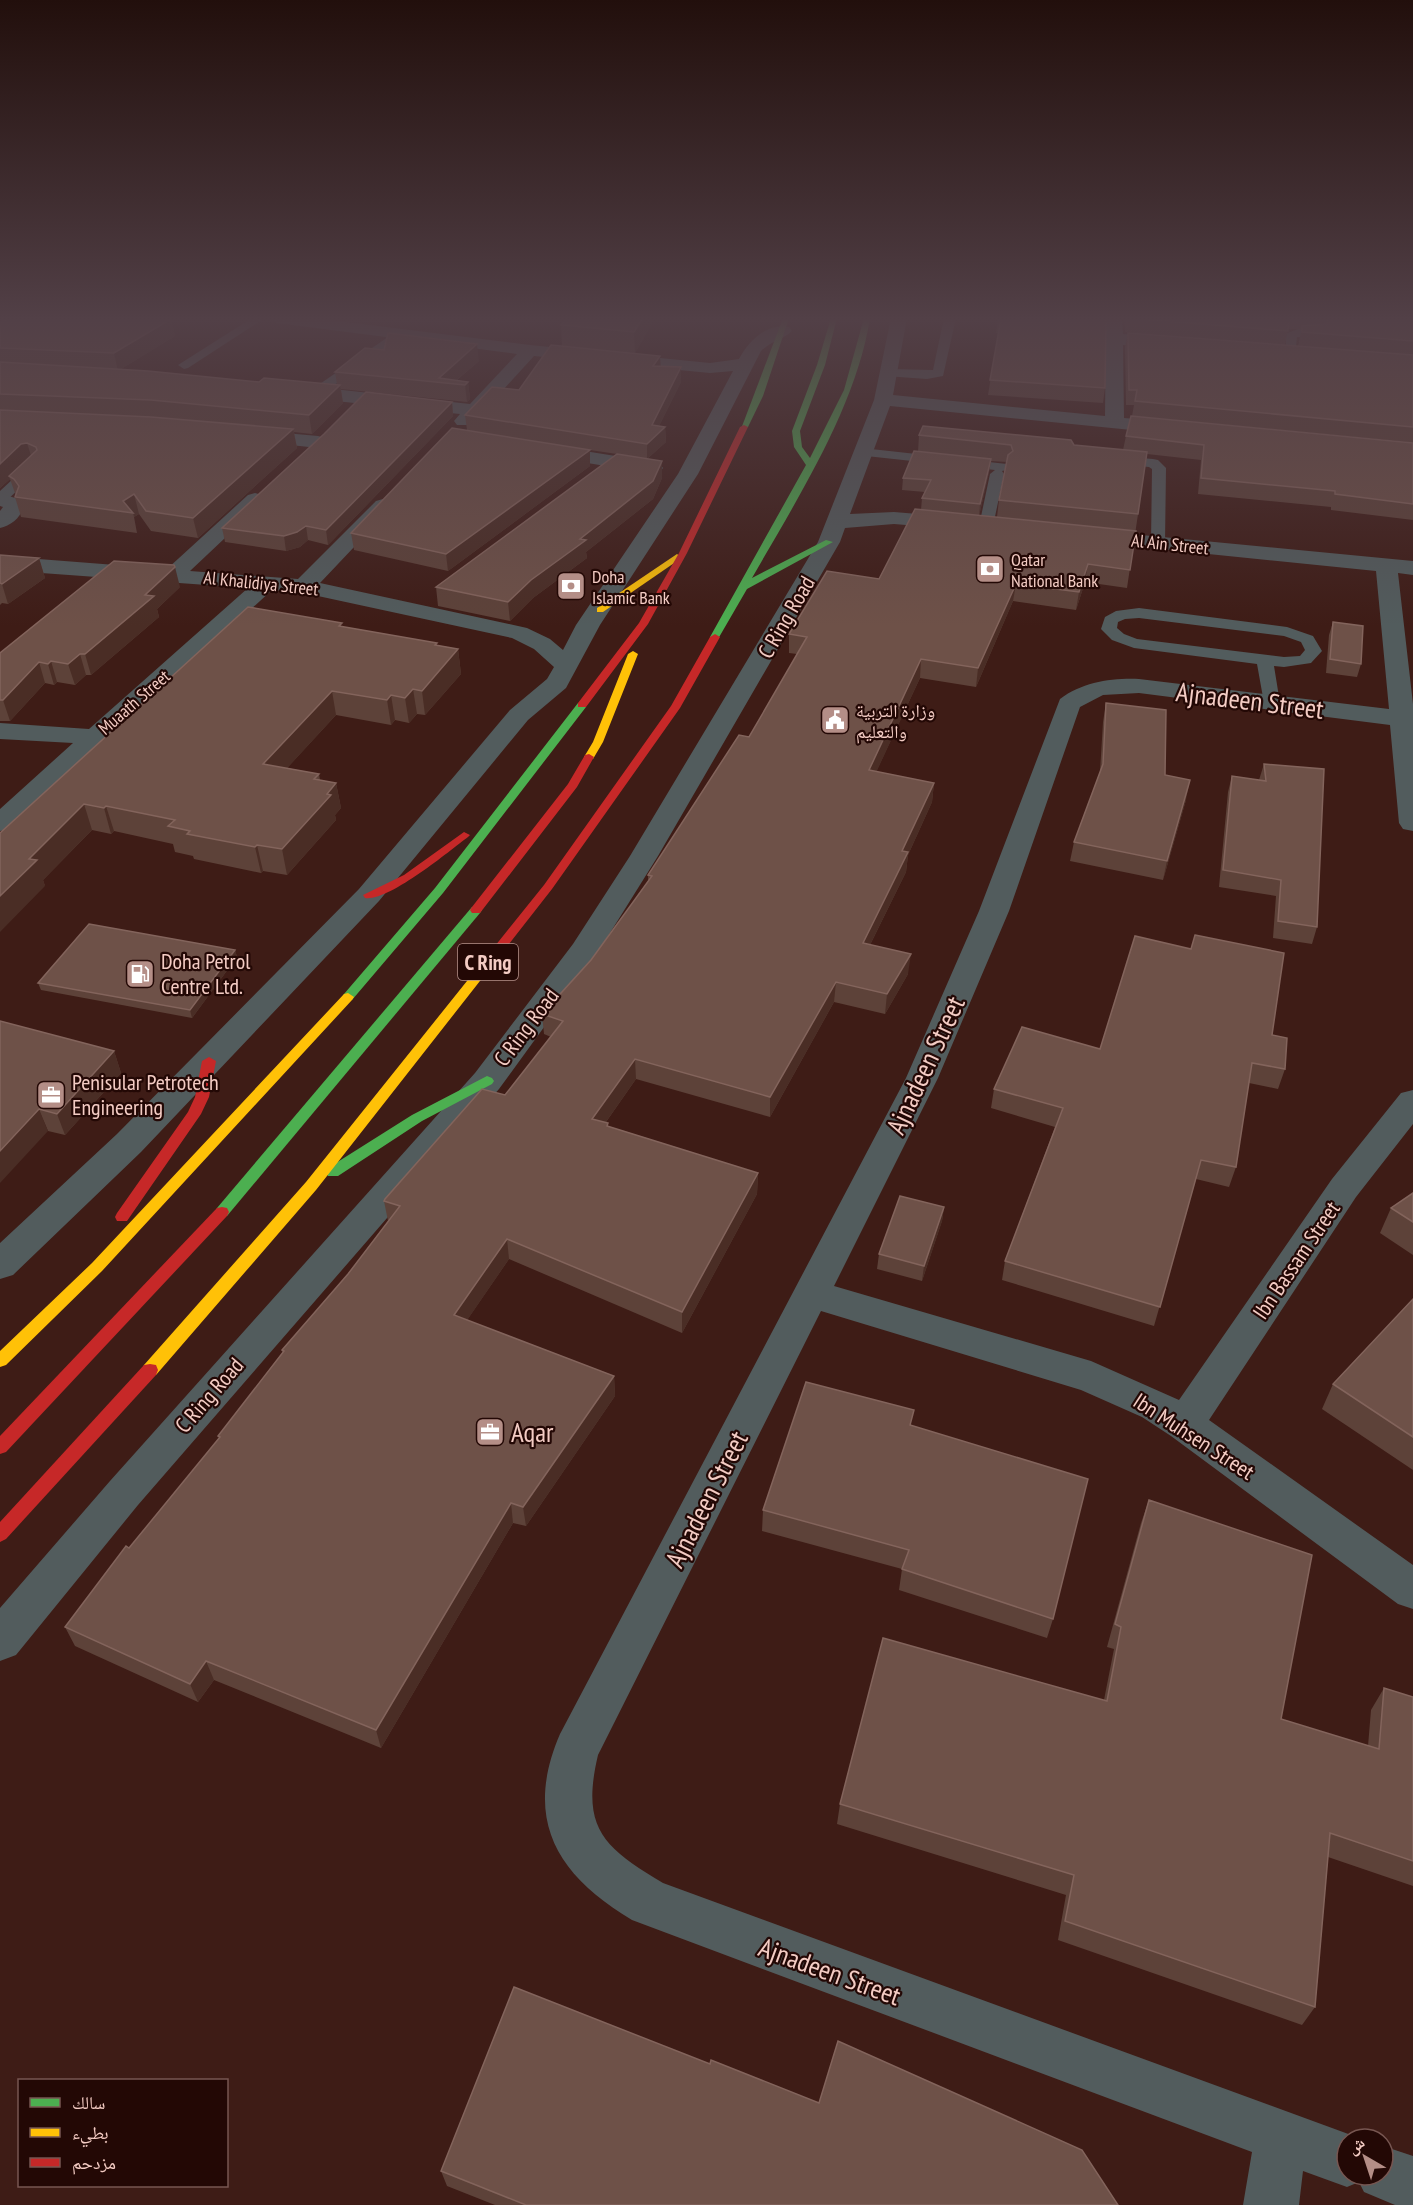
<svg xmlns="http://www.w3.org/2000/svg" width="1413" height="2205" font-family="'PT Sans Narrow','Noto Naskh Arabic',sans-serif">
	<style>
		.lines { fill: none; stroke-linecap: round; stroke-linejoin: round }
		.lane { fill: #525c5d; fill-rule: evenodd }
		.street { fill: #525c5d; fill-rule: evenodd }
		.fast { fill: #4caf50; fill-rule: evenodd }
		.slow { fill: #ffc107; fill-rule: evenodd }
		.jam { fill: #c62828; fill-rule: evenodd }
		.wall { fill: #5d4239; fill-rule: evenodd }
		.shaded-wall { fill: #4a2d25 }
		.building { fill: #6e5148; stroke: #83645c; stroke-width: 1.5 }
		.labels { text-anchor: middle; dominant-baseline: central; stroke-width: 4.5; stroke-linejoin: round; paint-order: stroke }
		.far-street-label { font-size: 18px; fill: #f4ccc4; stroke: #230805 }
		.far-poi-label { font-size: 18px; fill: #f4ccc4; stroke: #230805; text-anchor: start }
		.shield { fill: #230805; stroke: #b5918b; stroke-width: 1.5 }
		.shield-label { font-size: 21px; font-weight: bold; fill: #f4ccc4 }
		.street-label { font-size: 22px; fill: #f4ccc4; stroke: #230805 }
		.poi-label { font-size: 22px; fill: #f4ccc4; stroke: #230805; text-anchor: start }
		.near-street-label { font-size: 27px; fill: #f4ccc4; stroke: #230805 }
		.near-poi-label { font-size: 27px; fill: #f4ccc4; stroke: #230805; text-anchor: start }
	</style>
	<rect width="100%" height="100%" fill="#3e1c16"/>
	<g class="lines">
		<g class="lane">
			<polygon points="252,318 265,318 188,368 184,369 178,365"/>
			<polygon points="944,318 956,318 943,376 927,379 885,376 883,373 889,369 933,370"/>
			<polygon points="1298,329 1330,331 1336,335 1330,339 1297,337 1295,356 1287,356 1285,334"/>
			<polygon points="388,337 394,341 392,344 319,396 311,396 309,393 311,390"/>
			<polygon points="862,448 1007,464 1009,467 1007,470 1002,471 1004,474 993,526 986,530 979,526 990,474 995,470 857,455 855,452 857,449"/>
			<polygon points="1115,456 1153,459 1158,460 1166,468 1165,543 1163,546 1158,547 1151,543 1152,469 1149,467 1110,463 1108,460 1110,457"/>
			<polygon points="33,464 40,468 38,471 5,502 0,503 0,491 28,465"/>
			<path d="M1139 608 1287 627 1313 636 1322 651 1311 663 1284 667 1274 666 1280 703 1278 707H1266L1264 703 1257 664 1134 648 1112 640 1101 629 1105 617 1116 611ZM1139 618 1284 636 1301 642 1305 650 1300 656 1284 657 1137 639 1124 634 1117 628 1118 622 1125 619Z"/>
		</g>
		<g class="street">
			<path d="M269 318H314L530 345 710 363 739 359C748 342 767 322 789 327L792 331C784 339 771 341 761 351L698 474 600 625 566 688 528 720 379 901 141 1152 13 1275 0 1279V1243L117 1134 359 889 510 710 547 679 554 667 534 649 512 638 304 593 272 590 10 829 0 831V809L73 743 0 739V723L89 729 248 588 0 570V556L167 569 248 495 255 493 262 495 265 499 262 503 190 571 298 579 376 501 383 499 390 501 393 505 390 509 320 583 527 628 550 639 563 650 576 625 678 474 733 371 710 373 534 356 471 425H457L454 421 460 414 297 397 290 395 288 391 290 387 297 385 470 404 517 354 277 323 271 322Z"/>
			<polygon points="891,318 907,318 893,395 1105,416 1106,318 1122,318 1123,334 1172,338 1178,339 1181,343 1178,347 1172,348 1123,345 1124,418 1172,422 1179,424 1182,428 1179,432 1172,434 890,406 850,514 894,512 954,517 961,519 965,523 961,527 954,529 894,524 845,528 840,542 658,856 595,957 499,1089 138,1505 16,1655 0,1661 0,1608 110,1481 475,1073 573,944 630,856 818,542 874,400"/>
			<polygon points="251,430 318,436 325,438 328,442 325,446 318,448 244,440 241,436 244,432"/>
			<polygon points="547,445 653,462 660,464 663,468 660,472 653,474 540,455 537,451 540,447"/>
			<path d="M0 493 18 499 23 507C21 518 10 526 0 528V511L3 507 0 506Z"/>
			<path d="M1089 530 1413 561V575L1398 573 1413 704V831L1403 829 1399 823 1390 725 1139 693 1103 695 1080 707 1009 911 938 1078 834 1286 1091 1361 1179 1400 1332 1179 1401 1093 1413 1090V1124L1356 1197 1209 1420 1413 1565V1609L1398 1604 1171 1436 1142 1417 1081 1390 821 1311 598 1755C581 1827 602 1847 663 1883L1362 2139H1347V2175H1383V2146L1413 2156V2205H1395L1364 2192 1359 2182 1347 2187 1303 2171 1299 2205H1243L1252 2152 632 1920C557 1875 523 1820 560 1734L906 1078 979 911 1060 699C1083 682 1111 678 1139 679L1389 709 1376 571 1081 541 1078 536 1081 531Z"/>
		</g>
		<g class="fast">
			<polygon points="783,318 789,318 763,396 748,427 741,429"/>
			<path d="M831 318H837L825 365 800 431 802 447 810 458 844 390 864 318H870C856 408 797 499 752 578L826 540 833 542 747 589 718 639H712L710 637 806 465 794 447 792 431 817 365Z"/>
			<polygon points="582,702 586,703 586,707 443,893 352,1000 344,1000 342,997 344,994 435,888 578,703"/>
			<polygon points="476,906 482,910 480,913 227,1216 217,1216 215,1212 217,1208 472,907"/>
			<polygon points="487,1076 492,1078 494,1081 492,1084 422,1121 338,1176 328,1176 326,1172 328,1168 412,1115"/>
		</g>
		<g class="slow">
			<polygon points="677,554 681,557 680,559 603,612 597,612 597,608"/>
			<polygon points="633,651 638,654 603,742 593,759 585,759 584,757 593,742 628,654"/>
			<polygon points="483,965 487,966 489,969 487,972 316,1190 156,1375 150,1376 144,1375 142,1370 144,1365 306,1182 479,966"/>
			<polygon points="348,993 354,997 352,1000 102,1271 6,1365 0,1367 0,1351 92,1263 344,994"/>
		</g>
		<g class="jam">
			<polygon points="744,425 748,427 687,553 648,624 586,707 578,707 578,703 639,623 679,553 740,427"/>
			<polygon points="715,634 720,637 680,708 552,889 487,972 479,972 477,969 479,966 544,885 671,706 710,637"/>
			<polygon points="589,754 594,757 577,787 480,913 472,913 470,910 472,907 568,784 585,755"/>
			<path d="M464 832 470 835 468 837C448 852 388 902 365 898L363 895 404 875Z"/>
			<polygon points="209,1057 216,1061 209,1097 201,1114 127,1221 117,1221 115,1217 117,1213 188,1112 195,1097 202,1061"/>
			<polygon points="222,1207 227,1208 229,1212 227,1216 6,1452 0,1454 0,1436 217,1208"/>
			<polygon points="150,1364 156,1365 158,1370 156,1375 6,1539 0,1542 0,1522 144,1365"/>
		</g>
	</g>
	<g class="wall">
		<polygon points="566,318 655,318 635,353 562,346 561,325"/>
		<polygon points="998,318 1105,388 1103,403 988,395 998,333 996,333"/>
		<path d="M1124 318H1413V520L1331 510V507L1198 494 1201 460 1147 454 1127 588 1085 582 1076 610 1013 601 976 687 920 678 876 772 934 783 932 802 908 855 906 872 870 945 908 974 885 1014 834 1002 770 1117 636 1079 606 1122 608 1126 758 1173 757 1194 682 1333 509 1259 467 1320 614 1376 615 1396 526 1526 513 1523 381 1748 214 1680 198 1702 75 1646 65 1627 219 1438 218 1436 282 1353V1350L348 1274 388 1221 384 1201 505 1095 551 1037 544 1034 542 1014 591 960 648 881V875L749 737 797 654 789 653V634L879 579 921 510 922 498 925 492 902 490 903 478 918 452 919 435 1074 445 1123 450 1126 436 1408 442 1132 416 1134 405H1126L1125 347 1128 333 1298 346 1302 329H1288L1285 345 1125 332ZM991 461 1007 462 999 500 997 517 979 516 989 472Z"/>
		<polygon points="171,319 175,336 121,369 259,382 337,384 335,372 384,350 479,361 457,380 468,382 470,399 467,402 341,389 343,403 312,434 294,432 297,448 198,538 151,531 139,514 134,517 137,533 21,517 15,497 16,496 10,479 0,488 0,322"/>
		<polygon points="661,366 681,382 659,426 665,427 666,442 647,459 662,478 653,499 586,552 587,558 533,598 510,621 438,606 436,587 617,454 590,450 590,466 448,571 354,550 351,533 467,430 465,415 519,390"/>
		<polygon points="452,402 453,416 328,545 308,540 300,547 286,551 225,542 222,528"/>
		<polygon points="0,555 39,558 45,578 8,604 2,603 0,605"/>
		<polygon points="180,587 157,609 159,617 91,675 86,675 75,685 57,682 54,685 45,683 10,721 0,721 0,653"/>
		<polygon points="1333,622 1361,664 1357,677 1326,673 1329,635"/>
		<polygon points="343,627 458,649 461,674 425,715 417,714 409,723 395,720 391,725 336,715 287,768 319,774 320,780 336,783 341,808 335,815 336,820 287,875 263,871 261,873 194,859 193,856 175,852 173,844 114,831 111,834 92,830 43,880 45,886 1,833"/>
		<polygon points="1106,703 1186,800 1163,880 1070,861 1074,842 1100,772 1103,722"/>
		<polygon points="1264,764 1317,927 1312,944 1273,938 1276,896 1219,887 1228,792 1232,776 1259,780"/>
		<polygon points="235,950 237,957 192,1018 41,990 38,983"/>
		<polygon points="0,1021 114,1051 121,1073 65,1135 48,1131"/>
		<polygon points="1272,1035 1285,1069 1278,1089 1249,1083 1236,1167 1229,1187 1196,1179 1154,1326 1002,1280 1005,1261 1055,1127 991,1108 994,1089 1100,1049"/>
		<polygon points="1413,1193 1413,1255 1380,1233 1391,1208"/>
		<polygon points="944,1207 942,1221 922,1281 877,1269 879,1254"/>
		<polygon points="1413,1299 1413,1470 1322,1409 1333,1384"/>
		<polygon points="912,1426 1053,1619 1047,1638 899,1590 902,1569 762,1531 763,1510"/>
		<polygon points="1149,1500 1281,1719 1368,1746 1371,1710 1384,1688 1413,1697 1413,1886 1328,1857 1315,2007 1302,2025 1058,1940 1066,1895 837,1824 840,1804 1104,1700 1114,1649 1107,1647 1141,1523"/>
		<polygon points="710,2064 819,2103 1118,2205 495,2205 447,2186 441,2171"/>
	</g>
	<g class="shaded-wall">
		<polygon points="643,318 655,318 635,353 634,332"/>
		<polygon points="171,319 175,336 118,371 114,353"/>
		<polygon points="477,344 479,361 453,383 439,378"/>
		<polygon points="660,356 661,370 653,366"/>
		<polygon points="681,367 681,382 653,438 665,427 666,442 647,459 647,444 652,425"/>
		<polygon points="468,382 470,399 467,402 465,385"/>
		<polygon points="340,385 343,403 312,434 309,415"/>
		<polygon points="452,402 453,416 328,545 326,530"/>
		<polygon points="293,429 297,448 198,538 193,518"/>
		<polygon points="27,443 33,462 9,476 10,479 0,488 0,464 21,444"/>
		<polygon points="590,450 590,466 448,571 446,554"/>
		<polygon points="991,459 989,472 979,516 980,504"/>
		<polygon points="662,461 662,478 653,499 586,552 587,558 533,598 510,621 508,602 531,580 580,539"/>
		<polygon points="134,494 139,514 134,517 133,513 123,501"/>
		<polygon points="306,526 308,540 300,547 286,551 284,536"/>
		<polygon points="39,558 45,578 8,604 2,584"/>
		<polygon points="1088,564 1085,582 1076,610 1079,592"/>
		<polygon points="175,567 180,587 157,609 159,617 91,675 85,654 145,595"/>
		<polygon points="1016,584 1013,601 976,687 978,668"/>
		<polygon points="458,649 461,674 425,715 422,691"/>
		<polygon points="80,654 86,675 75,685 68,664"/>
		<polygon points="921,659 920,678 868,790 869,770"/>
		<polygon points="51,661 57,682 54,685 48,664"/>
		<polygon points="39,662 45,683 10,721 3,700"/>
		<polygon points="413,689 417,714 409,723 405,698"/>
		<polygon points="332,691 336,715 268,789 263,764"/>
		<polygon points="391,695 395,720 391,725 387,700"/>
		<polygon points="1190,780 1186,800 1163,880 1167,861"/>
		<polygon points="336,783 341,808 335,815 336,820 287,875 282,849"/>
		<polygon points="934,783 932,802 908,855 906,872 861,963 863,943 902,851"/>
		<polygon points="84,804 92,830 43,880 45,886 0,932 0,896 29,859"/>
		<polygon points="106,806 114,831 111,834 104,808"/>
		<polygon points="257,845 263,871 261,873 255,847"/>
		<polygon points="235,950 237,957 192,1018 190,1010"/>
		<polygon points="911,954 908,974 885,1014 887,994"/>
		<polygon points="836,982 834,1002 770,1117 770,1097"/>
		<polygon points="114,1051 121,1073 65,1135 57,1114"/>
		<polygon points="635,1059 636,1079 594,1139 592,1119"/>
		<polygon points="39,1109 48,1131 0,1183 0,1151"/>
		<polygon points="758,1173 757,1194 682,1333 682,1312"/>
		<polygon points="944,1207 942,1221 922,1281 924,1266"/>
		<polygon points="507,1239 509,1259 457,1335 454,1315"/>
		<polygon points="614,1376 615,1396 526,1526 523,1507"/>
		<polygon points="511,1503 513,1523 381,1748 376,1730"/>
		<polygon points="206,1661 214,1680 198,1702 190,1684"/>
	</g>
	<g class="building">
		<polygon points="9,318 161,318 171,319 114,353 0,348 0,322 3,321"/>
		<polygon points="566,318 643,318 634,332 561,325"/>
		<polygon points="998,318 1106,318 1105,388 990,380 1001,319 998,319"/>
		<polygon points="1127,318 1289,318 1288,331"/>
		<polygon points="1327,318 1413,318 1413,341 1302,332 1302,326 1327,324"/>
		<polygon points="388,333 477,344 439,378 468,382 465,385 335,372 365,348 384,350"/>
		<polygon points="1128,333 1413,355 1413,427 1135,401 1137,390 1129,390"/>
		<polygon points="551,345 660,356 653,366 681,367 652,425 665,427 647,444 465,415 492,387 519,390"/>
		<polygon points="0,362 148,371 259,382 264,378 340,385 309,415 151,400 0,394"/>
		<polygon points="366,392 452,402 326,530 306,526 297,532 284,536 222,528 324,434"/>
		<polygon points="0,410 151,417 293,429 193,518 146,511 134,494 123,501 133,513 15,497 19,486 14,479 9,476 37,450 36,447 27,443 21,444 0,464"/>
		<polygon points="1131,416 1413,443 1413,504 1335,494 1335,491 1201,478 1204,445 1126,436"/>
		<polygon points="923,426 1071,440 1074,445 1147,452 1138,514 999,500 1008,455 1013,451 1011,445 919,435"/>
		<polygon points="452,428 590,450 446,554 351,533"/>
		<polygon points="914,451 991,459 980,504 922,498 931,480 903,478"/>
		<polygon points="617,454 662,461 653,481 580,539 586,540 531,580 508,602 436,587"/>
		<polygon points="915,509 1136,531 1130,570 1088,564 1079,592 1016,584 978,668 921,659 869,770 934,783 902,851 908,852 863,943 911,954 887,994 836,982 770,1097 635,1059 592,1119 608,1123 607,1126 758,1173 682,1312 507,1239 454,1315 614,1376 523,1507 511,1503 376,1730 206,1661 190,1684 65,1627 126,1546 129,1548 220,1437 218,1436 284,1351 282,1350 348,1274 400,1206 384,1201 385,1199 482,1089 505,1095 563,1021 542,1014 591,960 652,876 648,875 739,735 749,737 807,637 789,634 827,571 879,579"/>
		<polygon points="0,555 39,558 2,584 0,583"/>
		<polygon points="114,561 174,565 175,567 145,595 154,596 85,654 80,654 68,664 51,661 48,664 39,662 3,700 0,700 0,653"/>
		<polygon points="248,607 342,623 339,626 437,643 435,645 458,649 422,691 413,689 405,698 391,695 387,700 332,691 263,764 319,774 314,779 336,783 327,794 331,795 282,849 257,845 255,847 187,834 190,831 168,826 175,820 106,806 104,808 84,804 29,859 37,860 0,896 0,833"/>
		<polygon points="1333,622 1363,626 1361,664 1330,659"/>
		<polygon points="1106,703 1166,710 1165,775 1190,780 1167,861 1074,842 1103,764"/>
		<polygon points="1264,764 1324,769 1317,927 1278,921 1281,880 1223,870 1232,776 1266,781"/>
		<polygon points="89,924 235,950 190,1010 38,983"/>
		<polygon points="1195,935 1284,953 1272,1035 1287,1038 1285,1069 1252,1063 1236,1167 1201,1160 1160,1307 1005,1261 1063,1108 994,1089 1022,1027 1100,1049 1135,936 1191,949"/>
		<polygon points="0,1021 114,1051 57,1114 39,1109 0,1151"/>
		<polygon points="1413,1193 1413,1222 1391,1208"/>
		<polygon points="900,1196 944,1207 924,1266 879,1254"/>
		<polygon points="1413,1299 1413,1437 1333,1384"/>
		<polygon points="806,1382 914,1410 910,1425 1088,1479 1053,1619 902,1569 909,1550 763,1510"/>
		<polygon points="1149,1500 1312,1555 1281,1719 1379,1749 1384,1688 1413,1697 1413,1861 1330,1833 1315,2007 1065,1921 1074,1875 840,1804 883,1638 1107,1701 1121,1627 1115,1624"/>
		<polygon points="514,1987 710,2064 711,2060 819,2103 838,2041 1082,2150 1118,2205 526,2205 441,2171"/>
	</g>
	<linearGradient id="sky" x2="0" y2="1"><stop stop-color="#220f0c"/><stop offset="0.51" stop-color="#524047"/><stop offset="1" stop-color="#524047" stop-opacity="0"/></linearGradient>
	<rect width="1413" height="626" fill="url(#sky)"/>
	<defs>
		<g id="bank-square" transform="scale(1.5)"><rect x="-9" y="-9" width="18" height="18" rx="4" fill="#b48e87" stroke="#230805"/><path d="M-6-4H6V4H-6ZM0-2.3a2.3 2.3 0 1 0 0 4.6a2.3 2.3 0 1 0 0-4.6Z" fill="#fff"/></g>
		<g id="civic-square" transform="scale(1.5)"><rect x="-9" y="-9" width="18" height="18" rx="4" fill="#b48e87" stroke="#230805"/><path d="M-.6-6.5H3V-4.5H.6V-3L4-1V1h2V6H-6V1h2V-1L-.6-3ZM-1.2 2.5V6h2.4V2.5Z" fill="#fff"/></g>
		<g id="fuel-square" transform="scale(1.5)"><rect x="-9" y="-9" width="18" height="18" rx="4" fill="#b48e87" stroke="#230805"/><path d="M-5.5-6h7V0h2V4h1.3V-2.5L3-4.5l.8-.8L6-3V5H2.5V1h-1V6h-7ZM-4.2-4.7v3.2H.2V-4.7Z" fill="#fff"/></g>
		<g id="office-square" transform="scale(1.5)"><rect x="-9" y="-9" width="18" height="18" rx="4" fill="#b48e87" stroke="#230805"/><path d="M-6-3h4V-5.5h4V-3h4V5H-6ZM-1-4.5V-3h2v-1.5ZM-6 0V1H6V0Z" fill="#fff"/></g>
	</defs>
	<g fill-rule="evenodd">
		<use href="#bank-square" x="990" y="569"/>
		<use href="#bank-square" x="571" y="586"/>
		<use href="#civic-square" x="835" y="720"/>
		<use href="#fuel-square" x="140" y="974"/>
		<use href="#office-square" x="51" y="1095"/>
		<use href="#office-square" x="490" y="1432"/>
	</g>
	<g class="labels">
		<g class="far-street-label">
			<text transform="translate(1170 544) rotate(6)">Al Ain Street</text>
			<text transform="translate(261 583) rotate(6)">Al Khalidiya Street</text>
			<text transform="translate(134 702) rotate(-41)">Muaath Street</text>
		</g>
		<g class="far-poi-label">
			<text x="1011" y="559">Qatar<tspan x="1011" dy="21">National Bank</tspan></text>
			<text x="592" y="576">Doha<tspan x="592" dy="21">Islamic Bank</tspan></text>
			<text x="856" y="710">وزارة التربية<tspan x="856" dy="21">والتعليم</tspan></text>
		</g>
		<rect class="shield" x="458" y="944" width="60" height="36" rx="4.5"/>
		<g class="shield-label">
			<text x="488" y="962">C Ring</text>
		</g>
		<g class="street-label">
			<text transform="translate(786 617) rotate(-60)">C Ring Road</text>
			<text transform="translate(526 1027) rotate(-53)">C Ring Road</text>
			<text transform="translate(1296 1260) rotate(-56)">Ibn Bassam Street</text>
			<text transform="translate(209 1395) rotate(-49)">C Ring Road</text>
			<text transform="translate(1194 1436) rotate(33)">Ibn Muhsen Street</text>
		</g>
		<g class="poi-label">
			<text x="161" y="961">Doha Petrol<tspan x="161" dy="25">Centre Ltd.</tspan></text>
			<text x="72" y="1082">Penisular Petrotech<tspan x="72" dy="25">Engineering</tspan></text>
		</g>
		<g class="near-street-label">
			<text transform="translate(1250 700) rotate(7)">Ajnadeen Street</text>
			<text transform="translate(925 1065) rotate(-65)">Ajnadeen Street</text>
			<text transform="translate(706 1499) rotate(-63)">Ajnadeen Street</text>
			<text transform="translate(830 1971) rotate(20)">Ajnadeen Street</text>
		</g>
		<g class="near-poi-label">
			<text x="511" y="1432">Aqar</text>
		</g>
	</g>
	<rect x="18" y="2079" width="210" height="108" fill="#230805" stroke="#775651" stroke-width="1.5"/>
	<rect x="30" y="2098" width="30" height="9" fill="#4caf50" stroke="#775651" stroke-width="1.5"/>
	<text x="72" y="2109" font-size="18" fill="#f4ccc4">سالك</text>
	<rect x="30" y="2128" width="30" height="9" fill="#ffc107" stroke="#775651" stroke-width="1.5"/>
	<text x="72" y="2139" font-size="18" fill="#f4ccc4">بطيء</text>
	<rect x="30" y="2158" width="30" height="9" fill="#c62828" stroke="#775651" stroke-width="1.5"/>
	<text x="72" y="2169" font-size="18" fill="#f4ccc4">مزدحم</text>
	<g transform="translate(1365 2157) rotate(321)"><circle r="28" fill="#230805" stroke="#775651" stroke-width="1.5"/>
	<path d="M0-4.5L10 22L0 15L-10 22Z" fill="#b48e87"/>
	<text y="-9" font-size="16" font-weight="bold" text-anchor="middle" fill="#f4ccc4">ش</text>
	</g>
</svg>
